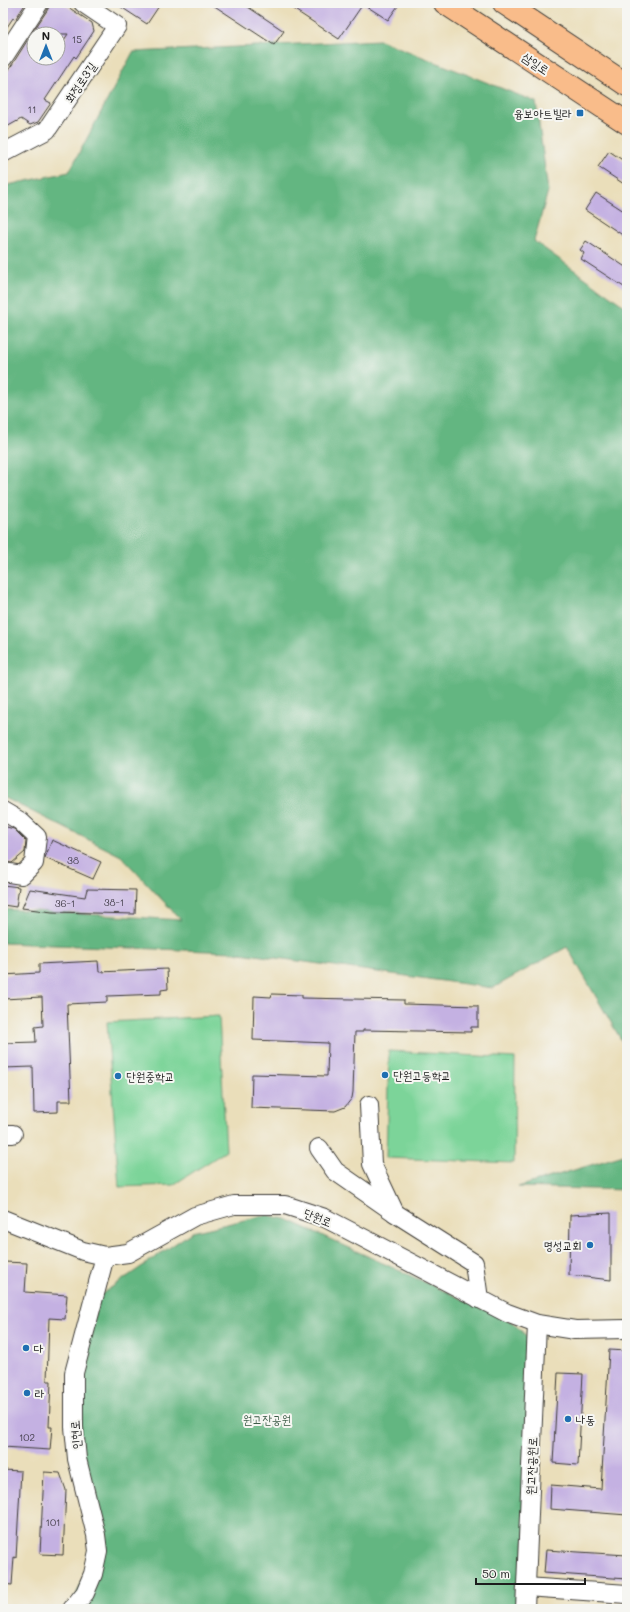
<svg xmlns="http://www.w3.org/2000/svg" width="630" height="1612" font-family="Mali,'Poor Story',sans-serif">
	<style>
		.green { fill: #7bd499; stroke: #4c785a }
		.forest { fill: #64b681; stroke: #40694e }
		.building { fill: #c4b1e2 }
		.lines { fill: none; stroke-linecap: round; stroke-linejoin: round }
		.minor-casing { stroke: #3b3934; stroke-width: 20 }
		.major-casing { stroke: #3b3934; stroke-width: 24 }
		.minor { stroke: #fff; stroke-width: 18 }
		.major { stroke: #f9bc8a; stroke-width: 22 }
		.poi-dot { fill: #1f6fb2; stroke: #f6f6f2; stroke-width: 1.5 }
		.labels { text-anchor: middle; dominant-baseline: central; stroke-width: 4; stroke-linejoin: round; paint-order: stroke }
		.number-label { font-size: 10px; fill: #46414e }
		.street-label { font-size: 12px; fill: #1c1c1c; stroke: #f6f6f2 }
		.poi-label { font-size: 12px; fill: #1c1c1c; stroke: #f6f6f2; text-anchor: start }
		.park-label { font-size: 12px; fill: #3d5c48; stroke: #f6f6f2 }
	</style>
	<rect width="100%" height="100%" fill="#f6f6f2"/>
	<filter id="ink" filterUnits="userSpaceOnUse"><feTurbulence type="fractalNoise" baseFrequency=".025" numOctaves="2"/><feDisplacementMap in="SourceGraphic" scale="8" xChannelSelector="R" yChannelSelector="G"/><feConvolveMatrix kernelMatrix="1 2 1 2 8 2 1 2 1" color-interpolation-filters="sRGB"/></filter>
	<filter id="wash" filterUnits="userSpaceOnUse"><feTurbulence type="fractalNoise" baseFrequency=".012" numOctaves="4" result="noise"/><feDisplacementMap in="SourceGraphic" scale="16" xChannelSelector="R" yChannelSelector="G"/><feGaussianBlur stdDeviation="0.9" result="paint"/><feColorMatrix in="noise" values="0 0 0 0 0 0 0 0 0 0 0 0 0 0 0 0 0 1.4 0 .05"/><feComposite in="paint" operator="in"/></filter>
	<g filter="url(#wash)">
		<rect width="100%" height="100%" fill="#eadeba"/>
		<g class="green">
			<polygon points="219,1016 226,1151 173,1185 119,1187 107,1022"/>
			<polygon points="389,1051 515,1058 514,1163 386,1158"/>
		</g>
		<g class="forest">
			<polygon points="380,40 536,102 548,191 534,241 627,308 627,1050 567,947 493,988 233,952 3,943 3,909 181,920 121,856 3,797 3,186 69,172 133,52"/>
			<polygon points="627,1154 627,1190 518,1187"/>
			<polygon points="266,1215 286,1219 512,1322 538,1347 521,1609 70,1609 95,1551 72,1402 99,1296 192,1232"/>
		</g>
		<g id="blocks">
			<g class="building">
				<polygon points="3,3 26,3 16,18 15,19 13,18 3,33"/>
				<polygon points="49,3 62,3 92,23 94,31 76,58 74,56 45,100 51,103 38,122 30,125 21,119 3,129 3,79 34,30 34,58 58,58 58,49 68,34 40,34 34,30 48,9"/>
				<polygon points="115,3 161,3 147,24"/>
				<polygon points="210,3 242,3 284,31 274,45"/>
				<polygon points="284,3 400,3 388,20 363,4 339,39"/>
				<polygon points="609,151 627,163 627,186 598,167"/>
				<polygon points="596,193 627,213 627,238 585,210"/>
				<polygon points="586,241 627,268 627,289 581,259 584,253 580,250"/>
				<polygon points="3,826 14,829 26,841 25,852 12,863 3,862"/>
				<polygon points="52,840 101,862 93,879 45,858"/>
				<polygon points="3,885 19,887 16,907 3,905"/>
				<polygon points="30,889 85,897 87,889 136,890 135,914 52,912 22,908"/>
				<polygon points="98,961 99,972 167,969 168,989 161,990 161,994 107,996 107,1002 67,1004 71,1101 58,1101 58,1112 34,1113 33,1067 3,1068 3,1043 36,1042 35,1027 43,1026 42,997 3,999 3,975 39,973 39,964"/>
				<polygon points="272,994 302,995 302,998 404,1000 404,1004 478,1006 478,1027 471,1027 471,1032 363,1030 363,1032 355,1032 353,1092 352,1098 345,1107 335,1111 251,1108 252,1074 327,1076 328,1043 253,1040 254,996 271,997"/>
				<polygon points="611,1213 611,1280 569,1275 570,1215"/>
				<polygon points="4,1262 27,1263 25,1292 67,1295 65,1319 49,1318 47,1381 51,1381 49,1427 52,1427 50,1450 3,1447"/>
				<polygon points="609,1350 627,1351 627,1451 625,1490 627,1491 627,1515 550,1509 551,1485 601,1489"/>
				<polygon points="558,1373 583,1374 578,1465 553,1463"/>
				<polygon points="3,1470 21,1471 16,1558 14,1557 12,1585 3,1584"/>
				<polygon points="44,1472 60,1473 66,1490 63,1555 40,1554"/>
				<polygon points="546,1550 627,1555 627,1579 544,1573"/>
			</g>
		</g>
	</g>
	<g filter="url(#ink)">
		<use href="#blocks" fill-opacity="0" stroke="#3b3934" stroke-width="1"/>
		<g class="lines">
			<g class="minor-casing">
				<g id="minor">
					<polyline points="3,58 39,3"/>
					<polyline points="3,153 47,130 117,26 83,3"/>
					<polyline points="3,811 20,821 37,837 34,863 22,875 3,872"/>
					<polyline points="369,1105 372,1164 395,1213 474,1263 479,1299"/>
					<polyline points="3,1134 13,1134"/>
					<polyline points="319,1148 335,1171 394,1212"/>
					<polyline points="3,1219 83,1251 105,1256 128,1253 195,1216 234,1205 285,1205 325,1218 507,1313 537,1324 575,1330 627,1329"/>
					<polyline points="526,1587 627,1594"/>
					<polyline points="72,1609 85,1593 93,1574 98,1551 96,1535 77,1459 74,1427 74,1373 105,1256"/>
					<polyline points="525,1609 537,1324"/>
				</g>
			</g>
			<g class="major-casing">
				<g id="major">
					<polyline points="445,3 627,123"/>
					<polyline points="504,3 627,85"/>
				</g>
			</g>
			<use href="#minor" class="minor"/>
			<use href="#major" class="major"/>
		</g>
	</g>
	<g class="poi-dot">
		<rect x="576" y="109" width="8" height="8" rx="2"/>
		<circle cx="385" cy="1075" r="4"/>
		<circle cx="118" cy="1076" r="4"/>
		<circle cx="590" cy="1245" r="4"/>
		<circle cx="26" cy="1348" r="4"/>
		<circle cx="27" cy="1393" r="4"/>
		<circle cx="568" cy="1419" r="4"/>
	</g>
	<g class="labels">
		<g class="number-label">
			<text x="77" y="39">15</text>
			<text x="32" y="109">11</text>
			<text x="73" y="860">38</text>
			<text x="114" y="902">38-1</text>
			<text x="65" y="903">36-1</text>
			<text x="27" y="1437">102</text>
			<text x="53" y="1522">101</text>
		</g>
		<g class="street-label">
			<text transform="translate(536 63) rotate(34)">삼일로</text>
			<text transform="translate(80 82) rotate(-56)">화정로3길</text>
			<text transform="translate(318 1217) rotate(22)">단원로</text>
			<text transform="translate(75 1435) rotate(-94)">인현로</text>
			<text transform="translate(531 1466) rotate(-88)">원고잔공원로</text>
		</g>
		<g class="poi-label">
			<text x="572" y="113" text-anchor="end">융보아트빌라</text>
			<text x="393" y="1075">단원고등학교</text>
			<text x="126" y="1076">단원중학교</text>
			<text x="582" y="1245" text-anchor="end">명성교회</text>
			<text x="34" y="1348">다</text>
			<text x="35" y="1393">라</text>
			<text x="576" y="1419">나동</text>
		</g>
		<g class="park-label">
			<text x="267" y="1419">원고잔공원</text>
		</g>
	</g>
	<rect width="630" height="1612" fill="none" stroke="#f6f6f2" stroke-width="16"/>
	<g transform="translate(46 46)"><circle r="19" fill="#f6f6f2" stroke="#9f9f9c"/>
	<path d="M0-3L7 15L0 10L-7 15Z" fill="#1f6fb2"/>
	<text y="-6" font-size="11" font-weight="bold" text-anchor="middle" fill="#1c1c1c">N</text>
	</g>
	<path d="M476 1578v6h109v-6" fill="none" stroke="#1c1c1c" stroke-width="2"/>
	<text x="482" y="1578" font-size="12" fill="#1c1c1c" stroke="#f6f6f2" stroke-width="3" paint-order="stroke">50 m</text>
</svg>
